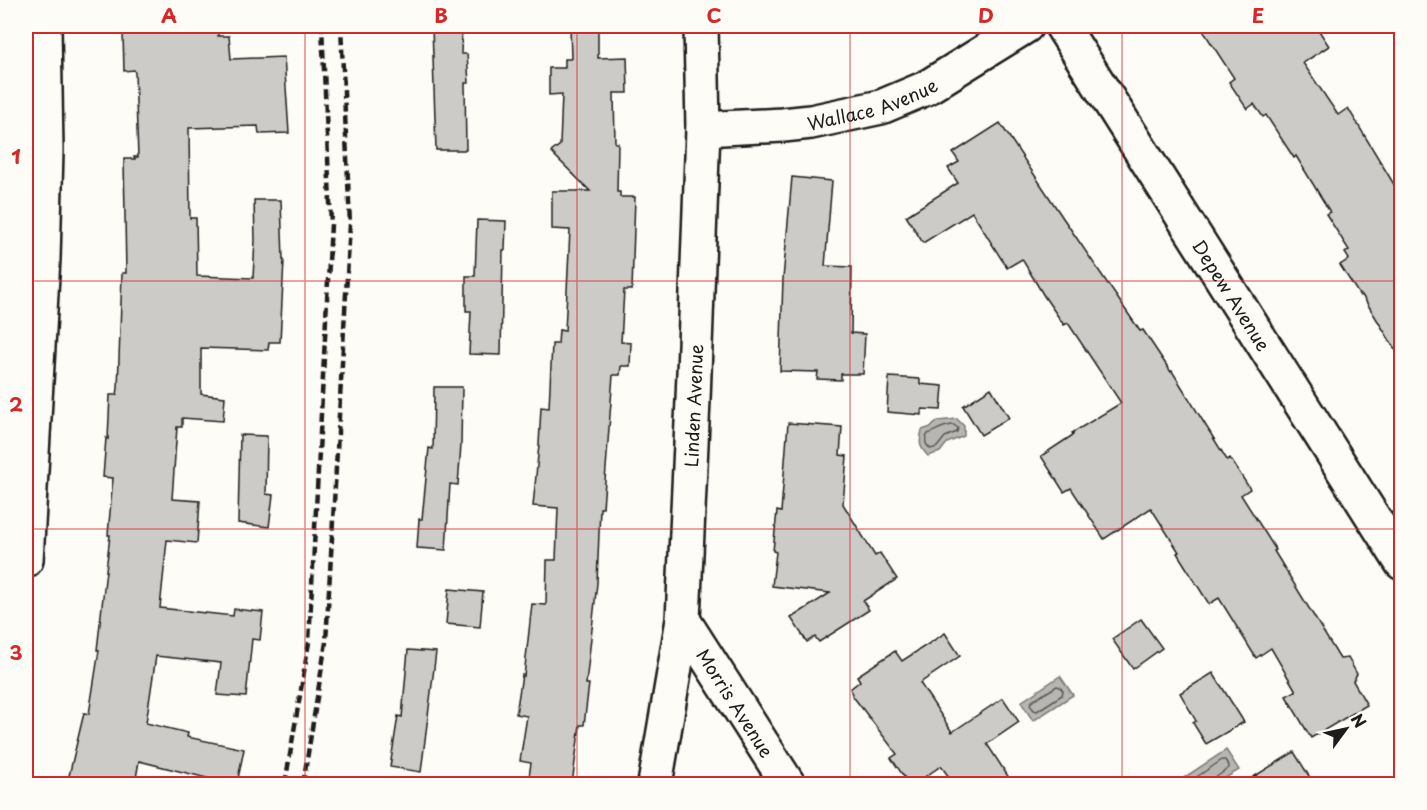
<svg xmlns="http://www.w3.org/2000/svg" width="1427" height="810" font-family="'Playpen Sans',sans-serif">
	<style>
		.water { fill: #b7b6b2; stroke: #797876; stroke-width: 1.5 }
		.lines { fill: none; stroke-linecap: round; stroke-linejoin: round }
		.shore { stroke: #5a5a58; stroke-width: 1.5 }
		.building { fill: #cccbc8; stroke: #1c1c1c; stroke-width: 1.5 }
		.minor-casing { stroke: #1c1c1c; stroke-width: 38 }
		.minor { stroke: #fdfcf7; stroke-width: 33 }
		.rail { stroke: #1c1c1c; stroke-width: 4.5; stroke-dasharray: 9 4.5; stroke-linecap: butt }
		.grid { fill: none; stroke: #d62828; stroke-width: 1.5; stroke-opacity: 0.55 }
		.labels { text-anchor: middle; dominant-baseline: central; stroke-width: 4.5; stroke-linejoin: round; paint-order: stroke }
		.street-label { font-size: 18px; fill: #1c1c1c; stroke: #fdfcf7 }
		.neatline { fill: none; stroke: #d62828; stroke-width: 2 }
		.grid-label { font-size: 20px; text-anchor: middle; font-weight: bold; fill: #d62828 }
	</style>
	<rect width="100%" height="100%" fill="#fdfcf7"/>
	<filter id="ink" filterUnits="userSpaceOnUse"><feTurbulence type="fractalNoise" baseFrequency=".0167" numOctaves="2"/><feDisplacementMap in="SourceGraphic" scale="12" xChannelSelector="R" yChannelSelector="G"/><feConvolveMatrix kernelMatrix="1 2 1 2 8 2 1 2 1" color-interpolation-filters="sRGB"/></filter>
	<g filter="url(#ink)">
		<g class="water">
			<path d="M957 419 964 426V436L947 443 940 452 928 456C919 446 919 444 922 430L931 427 938 421Z"/>
			<polygon points="1060,676 1073,695 1033,721 1021,702"/>
			<polygon points="1226,750 1239,770 1215,784 1181,784 1179,781"/>
		</g>
		<g class="lines">
			<g class="shore">
				<path d="M954 425 958 428 957 432 945 437 937 447 931 449C925 445 924 440 928 434 939 430 940 426 954 425Z"/>
				<polygon points="1057,686 1060,687 1063,691 1062,695 1037,711 1034,710 1030,705 1031,702"/>
				<polyline points="1186,784 1222,760 1225,760 1229,766 1229,768 1215,778 1213,784"/>
			</g>
		</g>
		<g class="building">
			<polygon points="432,26 462,26 461,54 467,54 469,83 465,83 466,150 436,150"/>
			<polygon points="570,26 598,26 598,58 627,57 628,93 614,93 615,143 618,143 617,192 620,192 620,197 635,197 632,290 624,290 621,342 631,343 630,366 621,366 620,375 613,375 603,508 600,508 597,583 586,684 589,684 584,725 580,725 572,784 528,784 531,763 520,761 527,716 516,714 522,675 524,676 532,604 546,605 547,560 556,560 558,508 533,506 539,445 541,407 549,408 552,344 558,344 559,330 565,331 570,230 552,229 552,191 590,191 551,152 560,145 562,94 549,95 549,68 565,68 565,59 571,59"/>
			<polygon points="1200,26 1316,26 1329,46 1303,63 1338,115 1348,108 1401,196 1401,359 1362,295 1360,296 1340,265 1349,259 1345,253 1349,250 1326,214 1330,212 1296,156 1294,158 1266,115 1263,117 1254,104 1247,109 1229,82 1234,78"/>
			<polygon points="218,27 218,36 229,36 231,59 284,57 289,133 259,134 258,126 189,128 190,218 196,218 197,276 253,278 255,240 254,200 281,200 283,260 284,260 280,342 269,342 268,350 201,348 201,394 225,397 223,421 182,418 182,427 177,427 172,499 200,501 197,543 167,540 160,608 233,616 234,609 263,612 260,640 252,639 246,697 217,695 221,663 156,656 146,723 188,733 187,737 244,749 237,784 210,784 211,779 139,761 135,784 67,784 84,713 89,714 99,650 97,650 110,535 108,535 113,478 103,477 106,438 108,439 110,395 117,395 118,388 122,273 126,273 124,159 135,159 134,157 138,157 135,73 134,70 124,71 123,33 132,33 132,31"/>
			<polygon points="1000,123 1063,218 1140,331 1143,330 1171,372 1172,371 1227,460 1230,458 1250,489 1241,495 1276,550 1274,551 1340,659 1348,658 1357,674 1353,681 1367,705 1311,738 1286,696 1296,691 1271,648 1256,658 1219,598 1209,604 1177,553 1179,552 1151,508 1104,539 1071,488 1064,492 1041,456 1073,435 1072,433 1121,403 1068,323 1064,325 1044,296 1022,259 1007,268 972,212 923,243 906,216 958,183 948,168 959,162 953,153"/>
			<polygon points="792,177 832,181 825,266 852,267 851,333 865,334 863,374 841,374 841,380 817,379 818,372 780,371 783,279"/>
			<polygon points="477,220 506,221 505,250 503,250 501,355 469,354 471,311 466,311 466,276 475,276"/>
			<polygon points="889,377 920,379 920,384 943,386 941,410 922,409 922,415 887,412"/>
			<polygon points="434,387 462,387 461,445 458,485 450,484 446,550 417,548 419,519 422,519 429,448 433,449"/>
			<polygon points="991,388 1009,418 981,435 963,406"/>
			<polygon points="788,423 842,427 840,455 847,456 843,504 875,556 880,553 897,579 863,601 869,610 819,642 815,637 807,642 791,618 830,593 772,586 776,552 773,551 777,511 781,512"/>
			<polygon points="240,435 267,436 266,494 273,495 269,527 238,523"/>
			<polygon points="449,589 483,592 480,627 446,624"/>
			<polygon points="1141,619 1162,648 1133,669 1112,639"/>
			<polygon points="945,633 960,656 920,683 952,732 1003,698 1019,722 987,744 1013,784 954,784 941,766 914,784 909,784 891,758 897,754 852,695 853,694 850,689 860,681 857,676 895,651 902,661"/>
			<polygon points="408,650 436,652 421,772 390,767 398,716 402,717"/>
			<polygon points="1213,673 1244,722 1206,744 1193,723 1196,721 1180,693"/>
			<polygon points="1294,752 1314,784 1242,784"/>
		</g>
		<g class="lines">
			<g class="minor-casing">
				<g id="minor">
					<path id="s1" d="M1062 26 1402 563"/>
					<path id="s2" d="M703 129 783 125 811 122 881 107 926 88 1026 26"/>
					<polyline points="26,560 43,258 46,151 44,26"/>
					<path id="s3" d="M683 620 788 784"/>
					<path id="s4" d="M655 784 683 620 693 400 703 129 701 26"/>
				</g>
			</g>
			<use href="#minor" class="minor"/>
			<g class="rail">
				<polyline points="285,784 309,642 331,224 322,26"/>
				<polyline points="303,784 326,642 350,224 341,26"/>
			</g>
		</g>
	</g>
	<path class="grid" d="M305 26V784M577 26V784M850 26V784M1122 26V784M26 281H1402M26 529H1402"/>
	<g class="labels">
		<g class="street-label">
			<text stroke="none"><textPath href="#s2" startOffset="172">Wallace Avenue</textPath></text>
			<text stroke="none"><textPath href="#s1" startOffset="318">Depew Avenue</textPath></text>
			<text stroke="none"><textPath href="#s4" startOffset="381">Linden Avenue</textPath></text>
			<text stroke="none"><textPath href="#s3" startOffset="98">Morris Avenue</textPath></text>
		</g>
	</g>
	<rect width="1427" height="810" fill="none" stroke="#fdfcf7" stroke-width="66"/>
	<g transform="translate(1346 729) rotate(57)" stroke="#fdfcf7" stroke-width="4.5" paint-order="stroke">
	<path d="M0-4.5L10 22L0 15L-10 22Z" fill="#1c1c1c"/>
	<text y="-9" font-size="16" font-weight="bold" text-anchor="middle" fill="#1c1c1c">N</text>
	</g>
	<rect x="33" y="33" width="1361" height="744" class="neatline"/>
	<g class="grid-label">
		<text x="169" y="23">A</text>
		<text x="441" y="23">B</text>
		<text x="714" y="23">C</text>
		<text x="986" y="23">D</text>
		<text x="1258" y="23">E</text>
		<text x="16" y="164">1</text>
		<text x="16" y="412">2</text>
		<text x="16" y="660">3</text>
	</g>
</svg>
